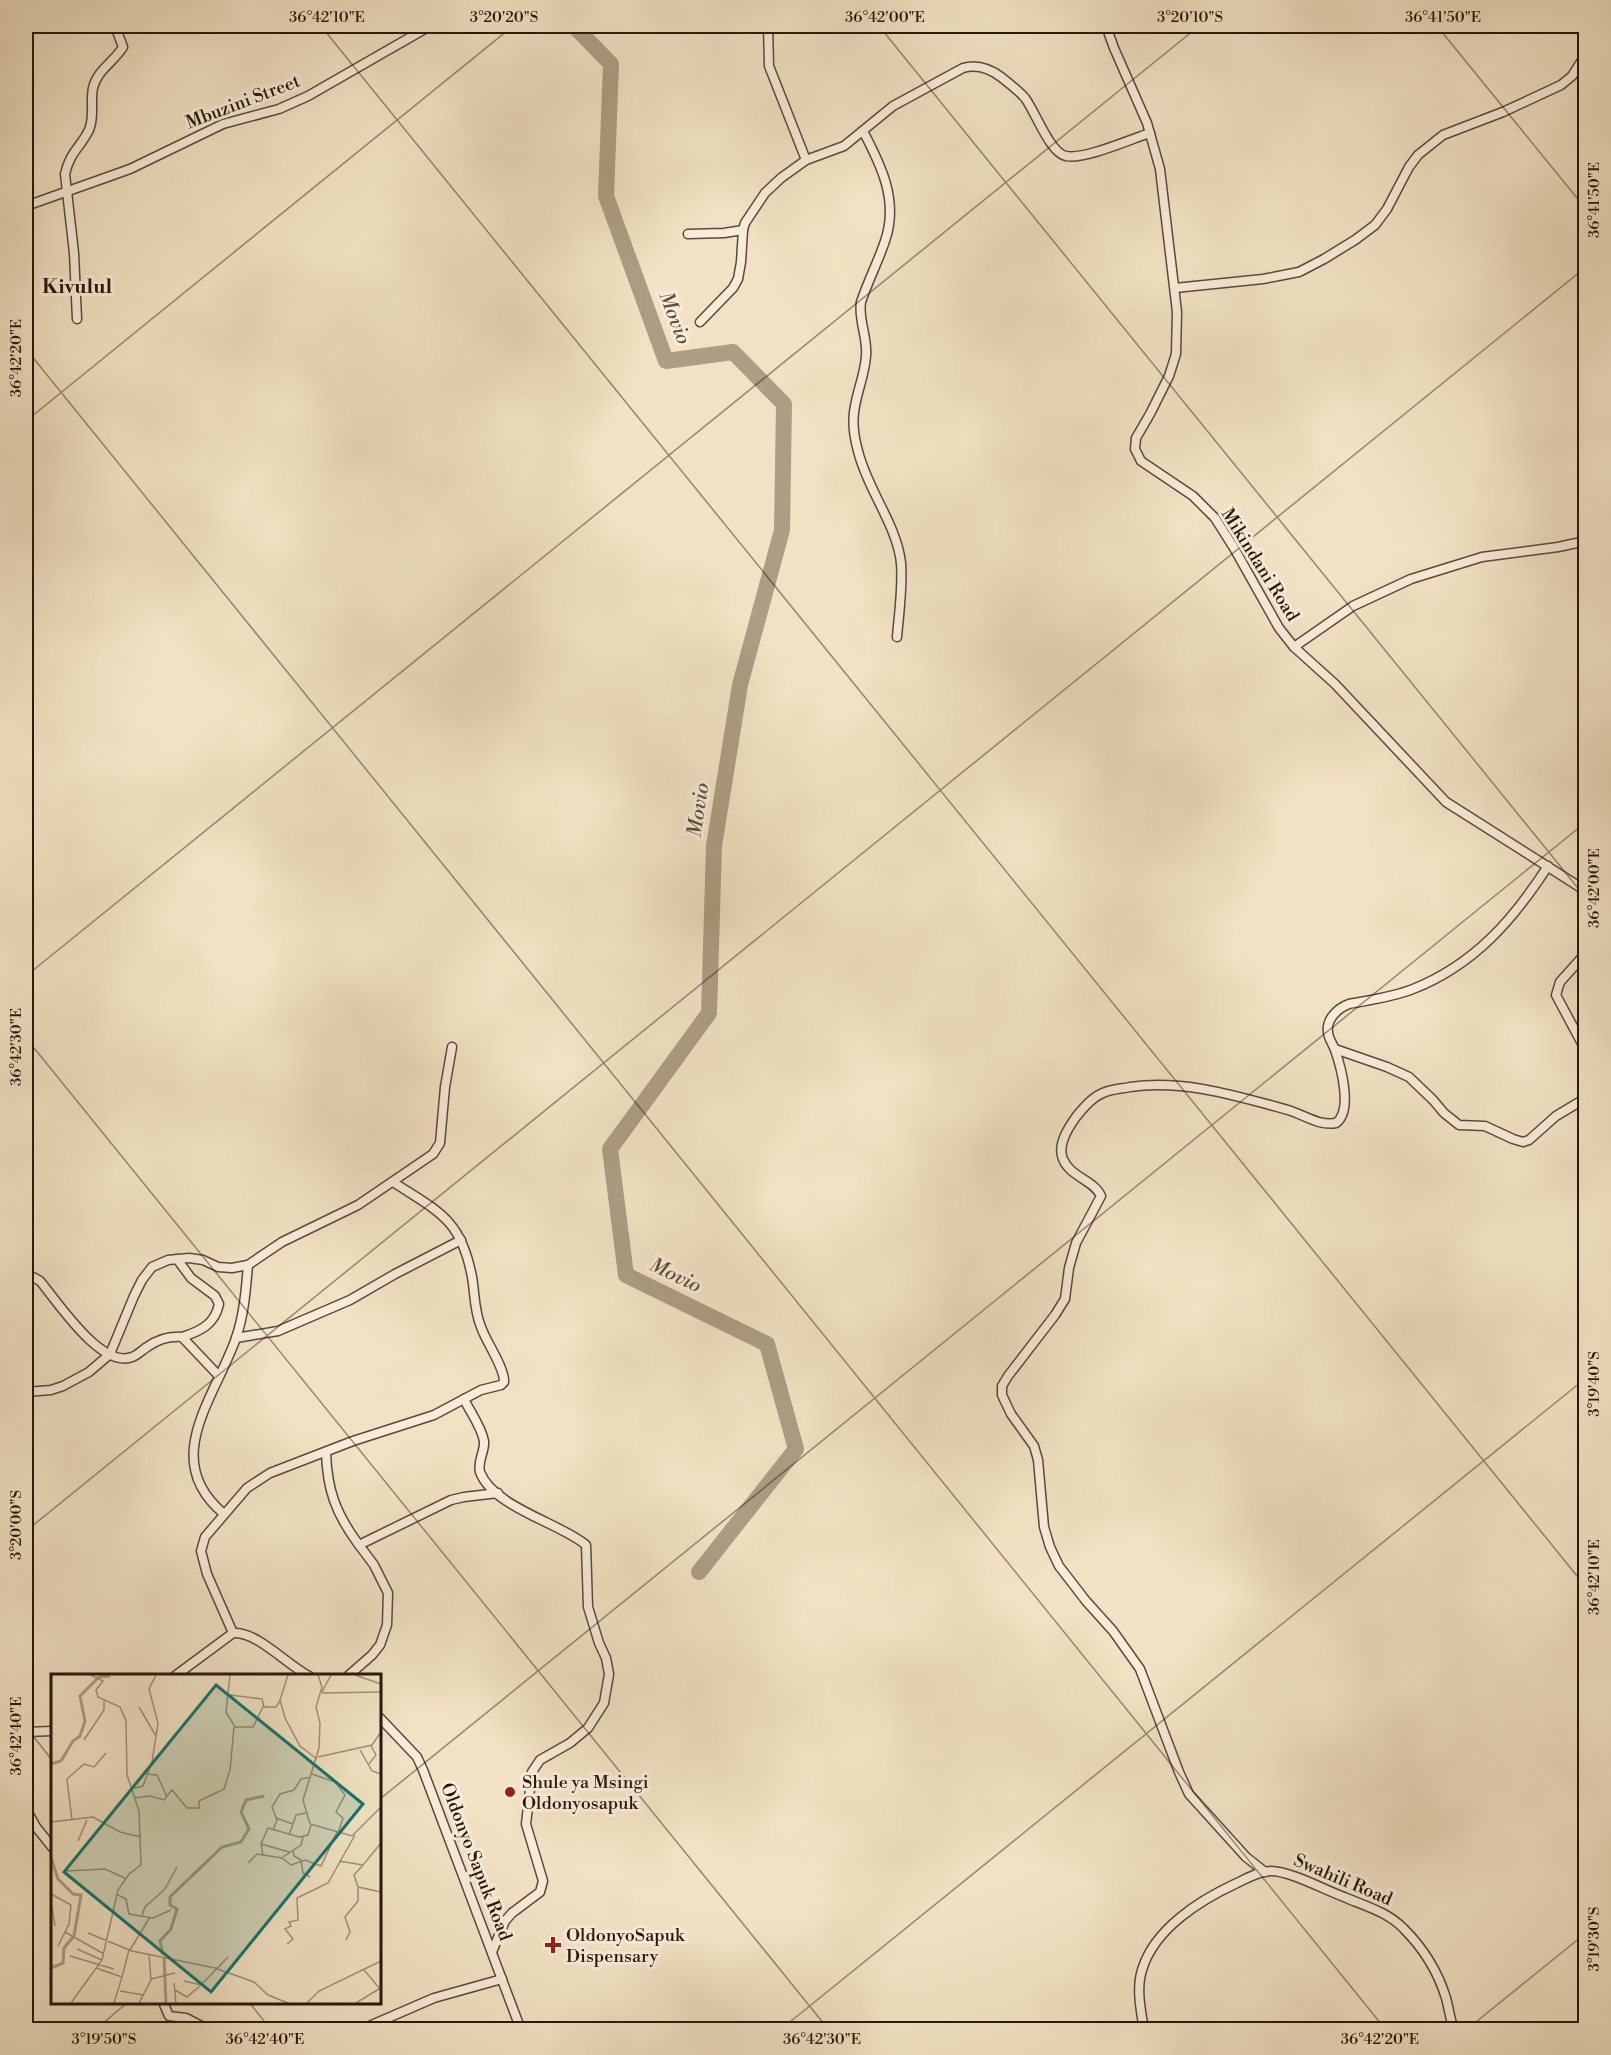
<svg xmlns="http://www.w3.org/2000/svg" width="1611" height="2055" font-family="'Libre Bodoni',serif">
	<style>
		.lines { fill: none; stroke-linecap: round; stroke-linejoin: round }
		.river { stroke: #ad9d84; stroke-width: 16 }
		.minor-casing { stroke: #5b4939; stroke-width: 11 }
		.minor { stroke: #f6ecd8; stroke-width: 8 }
		.ticks { fill: none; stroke: #29160b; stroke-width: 1.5; stroke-opacity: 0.45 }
		.poi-dot { fill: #8f2418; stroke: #f6ecd8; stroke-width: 2 }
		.labels { text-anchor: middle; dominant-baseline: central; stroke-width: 6; stroke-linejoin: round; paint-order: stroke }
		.street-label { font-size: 18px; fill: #29160b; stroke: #f6ecd8 }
		.poi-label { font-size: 18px; fill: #29160b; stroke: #f6ecd8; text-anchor: start }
		.neighbourhood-label { font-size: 20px; font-weight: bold; fill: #29160b; stroke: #f6ecd8 }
		.water-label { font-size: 20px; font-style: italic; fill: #5e4c3b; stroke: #f6ecd8 }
		.inset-river { fill: none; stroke: #ad9d84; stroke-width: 3 }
		.inset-road { fill: none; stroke: #a19079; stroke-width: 1.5 }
		.view { fill: #0f766e; fill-opacity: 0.15; stroke: #0f766e; stroke-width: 3 }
		.inset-edge { fill: none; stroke: #29160b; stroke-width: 3 }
		.neatline { fill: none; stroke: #29160b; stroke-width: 2 }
		.ticks-label { font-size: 15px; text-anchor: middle; fill: #29160b }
	</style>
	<rect width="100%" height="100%" fill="#f1e2c3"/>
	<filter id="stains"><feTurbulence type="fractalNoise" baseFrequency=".00333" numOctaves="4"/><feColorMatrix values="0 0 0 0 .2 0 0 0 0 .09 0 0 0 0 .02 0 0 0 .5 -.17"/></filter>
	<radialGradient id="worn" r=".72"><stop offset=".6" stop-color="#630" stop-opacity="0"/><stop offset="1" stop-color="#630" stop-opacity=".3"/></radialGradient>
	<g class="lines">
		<polyline class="river" points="574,26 611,64 606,196 666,361 733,352 784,404 782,530 740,685 714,846 709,1013 610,1149 626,1275 767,1344 796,1449 699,1572"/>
		<g class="minor-casing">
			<g id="minor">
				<polyline points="768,26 769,66 806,160"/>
				<polyline points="1106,26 1114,48 1147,123 1160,169 1177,312 1176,354 1169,376 1150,414 1136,438 1135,449 1141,461 1193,496 1215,518 1234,548 1279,628 1294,647 1335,684 1446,802 1586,891"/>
				<path d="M863 131C881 165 899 201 885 241 878 262 868 281 861 302 858 320 868 338 866 356 865 373 858 389 855 406 852 420 854 437 858 451 867 489 897 525 901 563 903 587 899 613 897 637"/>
				<polyline points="26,206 130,169 223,124 279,109 308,96 430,26"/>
				<polyline points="688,234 724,233 743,230"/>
				<polyline points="1175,288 1263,279 1299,272 1324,259 1355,240 1375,225 1387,209 1409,167 1418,155 1443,135 1503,112 1561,85 1572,76 1586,54"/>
				<path d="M77 319 74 253 65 174C70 152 80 148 89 130 95 116 90 102 93 88 97 70 114 62 123 47L115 26"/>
				<path d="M700 322 733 288 738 279 741 262 743 230 745 223 765 193 781 178 806 160 844 146 893 106 963 68C977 64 989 68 1001 77 1010 84 1018 90 1025 98 1036 113 1050 153 1066 156 1084 160 1131 139 1150 133"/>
				<polyline points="1294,647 1353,606 1411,579 1482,557 1558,547 1586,541"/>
				<polyline points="1586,953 1560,982 1556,995 1586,1051"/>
				<polyline points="1335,1049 1387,1067 1409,1077 1433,1100 1444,1113 1459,1125 1485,1126 1513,1139 1523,1142 1529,1140 1556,1116 1586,1098"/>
				<path d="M177 1259 191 1278 215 1296 219 1304C215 1324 201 1331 182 1337"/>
				<path d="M26 1278 33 1277 40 1281C57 1301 101 1369 132 1357 138 1355 142 1350 147 1347 157 1340 170 1336 182 1337L218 1375"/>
				<polyline points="236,1338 278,1331 350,1300 395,1274 461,1240"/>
				<polyline points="26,1392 51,1390 63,1386 89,1372 110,1354 134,1296 142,1280 152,1267 168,1260 189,1258 203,1260 218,1267 232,1268 248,1265 282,1242 358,1205 433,1154 440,1143 445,1087 452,1047"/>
				<path d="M464 1399C470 1412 481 1426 484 1441 485 1452 477 1461 480 1472 493 1507 560 1523 586 1545L588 1607 599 1643 606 1658 609 1674 604 1703 588 1728 570 1743 540 1760 532 1772 526 1824 543 1881 540 1892 512 1913 505 1921 492 1952"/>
				<path d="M326 1452C327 1490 336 1514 359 1545L451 1500 464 1497 498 1493"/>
				<path d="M224 1514C159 1460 215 1398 236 1338 244 1315 246 1289 248 1265"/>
				<path d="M233 1633 207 1574 201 1551 205 1537 247 1488 270 1473 353 1441 434 1415 481 1390 501 1385 504 1382C505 1368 486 1342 481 1327 474 1310 475 1294 472 1277 461 1219 439 1212 393 1182"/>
				<path d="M175 1676 233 1633C257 1631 287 1665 309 1676"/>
				<polyline points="348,1676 372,1655 380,1645 387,1625 388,1593 374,1565 359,1545"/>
				<polyline points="380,1718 417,1757 423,1770 521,2030"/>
				<polyline points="26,1732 52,1731"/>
				<polyline points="26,1809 36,1827 52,1847"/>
				<path d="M1265 1872 1246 1857 1189 1794 1179 1772 1140 1669 1113 1631 1086 1601 1059 1566 1050 1547 1044 1527 1038 1460 1034 1446 1011 1414 1002 1395V1386L1008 1376 1055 1315 1065 1299 1069 1268 1076 1243 1101 1196C1094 1180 1070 1177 1063 1159 1057 1145 1068 1128 1076 1117 1083 1108 1092 1097 1103 1093 1111 1089 1121 1089 1130 1087 1183 1079 1237 1096 1288 1110 1305 1115 1318 1126 1336 1123 1353 1111 1341 1067 1335 1050 1333 1044 1328 1038 1328 1032 1326 1019 1338 1008 1349 1004 1370 1000 1393 997 1413 989 1474 965 1513 920 1548 866"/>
				<polyline points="163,2002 169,2016 186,2018 209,2030"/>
				<polyline points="360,2030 434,1998 502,1979"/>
				<path d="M1144 2030C1141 2011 1136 1989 1142 1970 1154 1929 1200 1900 1237 1883 1248 1878 1259 1871 1271 1871 1290 1871 1325 1890 1344 1897 1365 1906 1388 1912 1404 1929 1424 1949 1438 1972 1446 1998 1449 2009 1450 2019 1454 2030"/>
			</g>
		</g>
		<use href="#minor" class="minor"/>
	</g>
	<path class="ticks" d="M321 26 1586 1587M879 26 1586 898M1437 26 1586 209M26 349 1386 2030M26 421 513 26M26 976 1199 26M26 1038 829 2030M26 1531 1586 267M26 1727 52 1760M380 1799 1586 822M249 2002 271 2030M95 2030 128 2002M780 2030 1586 1378M1466 2030 1586 1933"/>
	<g class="poi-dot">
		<circle cx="510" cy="1792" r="6"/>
		<path d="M550 1936h6v6h6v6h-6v6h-6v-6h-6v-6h6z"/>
	</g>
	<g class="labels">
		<g class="street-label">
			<text transform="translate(243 102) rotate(-21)">Mbuzini Street</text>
			<text transform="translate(1260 565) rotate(58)">Mikindani Road</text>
			<text transform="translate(476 1862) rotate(69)">Oldonyo Sapuk Road</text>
			<text transform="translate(1343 1880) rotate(23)">Swahili Road</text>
		</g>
		<g class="poi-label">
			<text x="522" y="1782">Shule ya Msingi<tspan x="522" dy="21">Oldonyosapuk</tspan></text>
			<text x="566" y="1935">OldonyoSapuk<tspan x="566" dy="21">Dispensary</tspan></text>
		</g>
		<g class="neighbourhood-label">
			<text x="77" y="287">Kivulul</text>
		</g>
		<g class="water-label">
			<text transform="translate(674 318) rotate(69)">Movio</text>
			<text transform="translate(699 810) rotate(-81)">Movio</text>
			<text transform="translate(675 1276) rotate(26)">Movio</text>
		</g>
	</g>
	<g transform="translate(51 1674)">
		<rect width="330" height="330" fill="#f1e2c3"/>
		<path class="inset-river" d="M0 90 10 87 22 67 29 62 34 47 29 22 48 3 59 2M0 184 7 205 22 220 30 221 23 262M112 281 109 267 120 255 126 235 119 231V223L171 173 190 168 198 155 190 138 195 126 213 122M113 283 115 329M0 294 12 289 13 274 22 263"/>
		<path class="inset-road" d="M179 1 175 38 184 53H202L212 33H225L229 27M237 1 229 26 234 44 249 72 266 85M267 1 271 13 265 33 269 49 268 74 252 126 259 150 301 162 330 133M304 1 330 10M271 18 280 1M271 19 330 18M179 21 211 25 213 33M88 33 105 62M33 66 53 36V27M309 76 321 97 330 100M267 83 321 71 330 58M318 90 325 81 320 72M95 100 106 101 116 123M261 100 284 108 294 121 285 138 292 144 287 159M80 115 92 112 101 88 107 49 98 15 105 1M83 124 99 122 113 126 121 116 136 134H148V127L173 115 179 96 183 53M225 144 242 150 238 161M21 146 16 105 33 90 43 93 55 79M0 148 42 143 69 158 90 163M242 150 245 141 255 139M222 156 226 146 221 133 229 120 243 116 250 105 260 103M27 167 36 146M210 170 238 178M242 176 243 182 250 186 252 199 259 203M212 181 210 170 217 154 248 163 257 161 260 151M232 183 250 171 252 163M288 187 312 191 330 169M197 189 206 180 231 184 240 191 254 186 270 192 286 158M312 191 303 201 307 213 330 218M15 197 54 195 74 204M0 220 20 231 18 250 7 272M65 220 75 225 78 240 102 244 120 236M0 227 4 252M91 241 94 233 114 215 126 193M14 258 53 280M37 259 81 277 164 294 203 308 217 321 237 329M295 266 299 258 294 243 307 227V214M236 270 242 265 234 255 240 252 238 248 247 246 246 224 277 209 304 161M26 275 51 286M79 276 99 243M19 282 63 295M45 294 71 303 63 329M313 296 330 316M71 303 78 276M100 305 124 299M133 307 150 311 177 283M123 309 125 329M124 316 136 323 149 312M69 317 92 321M20 329 51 286 67 216 78 200 90 191 88 137 76 101 75 47 69 33 47 23 45 16 52 7 40 1M88 329 100 306 98 280M256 329 268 317 330 287M305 329 328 315"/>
		<path class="view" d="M165 11 312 130 160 318 13 198Z"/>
		<rect width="330" height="330" class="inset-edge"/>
	</g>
	<rect width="1611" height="2055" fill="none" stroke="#f1e2c3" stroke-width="66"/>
	<rect x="33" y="33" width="1545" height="1989" class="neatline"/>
	<g class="ticks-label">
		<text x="327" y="22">36°42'10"E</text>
		<text x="504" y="22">3°20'20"S</text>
		<text x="885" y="22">36°42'00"E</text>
		<text x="1190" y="22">3°20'10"S</text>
		<text x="1443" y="22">36°41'50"E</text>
		<text transform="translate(1594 200) rotate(-90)" y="5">36°41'50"E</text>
		<text transform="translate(16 358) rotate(-90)" y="5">36°42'20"E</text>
		<text transform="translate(1594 888) rotate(-90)" y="5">36°42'00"E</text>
		<text transform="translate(16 1047) rotate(-90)" y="5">36°42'30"E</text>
		<text transform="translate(1594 1384) rotate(-90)" y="5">3°19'40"S</text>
		<text transform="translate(16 1525) rotate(-90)" y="5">3°20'00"S</text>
		<text transform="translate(1594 1577) rotate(-90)" y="5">36°42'10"E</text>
		<text transform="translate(16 1736) rotate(-90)" y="5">36°42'40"E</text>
		<text transform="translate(1594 1939) rotate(-90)" y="5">3°19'30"S</text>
		<text x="104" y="2044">3°19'50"S</text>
		<text x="265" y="2044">36°42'40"E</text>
		<text x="822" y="2044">36°42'30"E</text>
		<text x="1380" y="2044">36°42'20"E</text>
	</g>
	<rect width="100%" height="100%" filter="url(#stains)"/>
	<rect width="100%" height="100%" fill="url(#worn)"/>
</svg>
